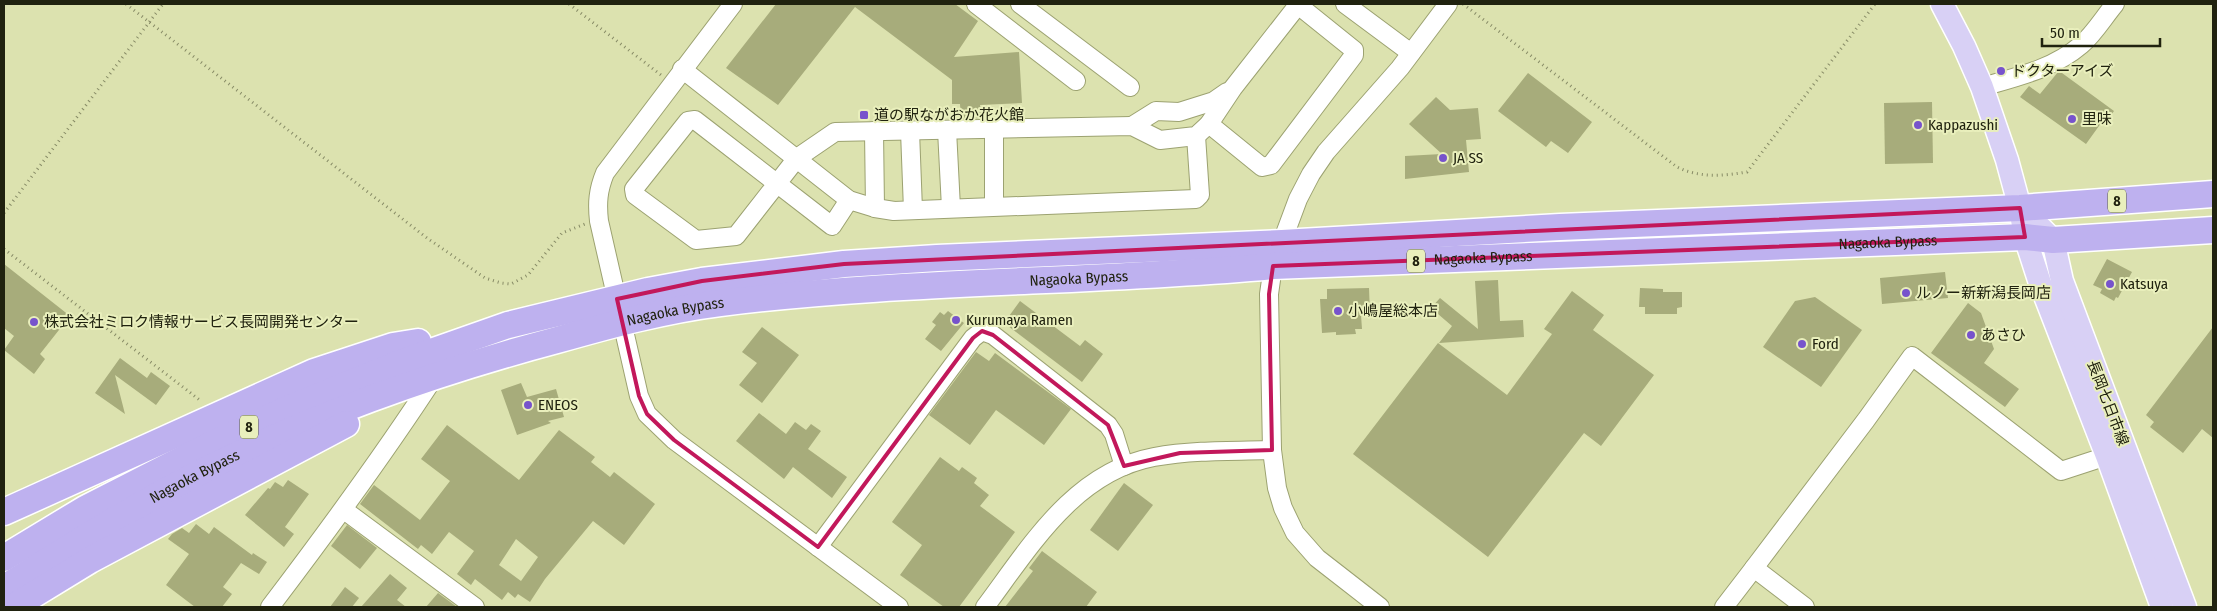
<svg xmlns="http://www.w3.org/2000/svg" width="2217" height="611" font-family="'Fira Sans Condensed','Noto Sans JP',sans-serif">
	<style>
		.building { fill: #a7ac7b; fill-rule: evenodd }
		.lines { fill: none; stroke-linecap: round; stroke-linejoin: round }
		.minor-casing { stroke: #9ca271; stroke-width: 20 }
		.major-casing { stroke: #fff; stroke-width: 25 }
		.highway-casing { stroke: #fff; stroke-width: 29 }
		.path { stroke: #878b66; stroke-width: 3; stroke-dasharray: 1 4; stroke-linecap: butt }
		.minor { stroke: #fff; stroke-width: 18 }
		.major { stroke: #d8d0f5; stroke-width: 22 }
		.highway { stroke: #beb1ef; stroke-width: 26 }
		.marked { fill: none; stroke: #c2185b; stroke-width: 4; stroke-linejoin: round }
		.poi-dot { fill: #7753cc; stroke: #e9efbc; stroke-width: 2 }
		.labels { text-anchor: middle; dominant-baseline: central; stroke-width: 4; stroke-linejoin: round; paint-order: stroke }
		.shield { fill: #e9efbc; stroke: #5c6043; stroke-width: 1 }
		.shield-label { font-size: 14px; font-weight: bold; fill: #20220f }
		.poi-label { font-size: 15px; fill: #20220f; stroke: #e9efbc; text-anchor: start }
		.street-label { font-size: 15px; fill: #20220f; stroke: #e9efbc }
	</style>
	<rect width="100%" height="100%" fill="#dce2af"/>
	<g class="building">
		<polygon points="776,4 955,4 978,21 954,57 1019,52 1022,103 980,105 982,118 961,119 960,104 952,104 952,80 855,7 778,105 726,68"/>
		<polygon points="2058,72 2062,73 2114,111 2107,121 2104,119 2086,144 2020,97 2029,86 2040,94"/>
		<polygon points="1528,73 1592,122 1568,153 1551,141 1546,147 1498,111"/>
		<polygon points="1436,97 1450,110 1478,108 1481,139 1466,140 1469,172 1405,179 1405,156 1442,154 1409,124"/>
		<polygon points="1932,102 1933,163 1885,164 1884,103"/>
		<polygon points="2107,259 2132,272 2118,298 2116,297 2114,301 2100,293 2102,289 2093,285"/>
		<polygon points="4,264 70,316 40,354 45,359 34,374 4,350 14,336 4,328"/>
		<polygon points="1945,272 1948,298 1882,304 1880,278"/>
		<polygon points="1498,280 1500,321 1523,320 1524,337 1439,343 1452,326 1431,308 1440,298 1478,329 1475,281"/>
		<polygon points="1369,288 1370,314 1361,315 1362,329 1355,329 1356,334 1336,335 1336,332 1322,333 1320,299 1327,299 1327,289"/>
		<polygon points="1640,288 1663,289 1663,292 1682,292 1682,307 1677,308 1677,314 1645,314 1645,307 1639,307"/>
		<polygon points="1572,291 1604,315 1593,330 1654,375 1601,446 1584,433 1488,557 1353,454 1438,343 1507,395 1552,334 1544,329"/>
		<polygon points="1815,297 1862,330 1821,387 1763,347 1795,301"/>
		<polygon points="1020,301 1080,346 1085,340 1103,354 1082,382 1004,323"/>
		<polygon points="1968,303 1981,313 1994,349 1984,363 2019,389 2005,407 1931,353"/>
		<polygon points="948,311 964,323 941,351 925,339 936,325 932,322 940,312 944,315"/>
		<polygon points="762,327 799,355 762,403 739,385 757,363 742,352"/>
		<polygon points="2213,327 2213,438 2202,429 2183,453 2150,427 2154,422 2146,415"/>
		<polygon points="976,352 989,361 995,353 1071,409 1044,445 996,410 970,445 929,415"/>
		<polygon points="120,358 147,378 151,372 170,386 156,405 115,375 125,414 95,393"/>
		<polygon points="521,383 527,397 556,389 564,417 548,421 551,423 517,435 501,390"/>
		<polygon points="759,413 786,434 795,422 806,430 811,424 821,431 808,449 847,477 832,498 793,467 784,479 736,441"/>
		<path d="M447 425 519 480 559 430 595 457 591 462 610 477 614 472 655 504 624 545 593 521 545 579 530 602 518 594 515 598 508 592 502 600 475 579 471 585 457 574 474 551 449 532 432 554 421 545 418 549 360 504 374 485 420 520 450 481 421 459ZM516 539 538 557 521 581 499 565Z"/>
		<polygon points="940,457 959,471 962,467 977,478 974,483 989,495 980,506 1015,532 959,607 944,607 900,575 922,545 892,522"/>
		<polygon points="288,480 309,494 285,527 294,534 284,547 245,515 268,488 270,489 275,482 283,487"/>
		<polygon points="1124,483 1153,505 1118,551 1090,530"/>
		<polygon points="196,524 209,534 214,527 252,555 253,553 267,562 259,574 241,563 223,587 232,594 222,607 195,607 166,585 189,554 168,539 172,534 182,528 189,533"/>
		<polygon points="347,525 377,548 360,569 331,546"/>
		<polygon points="1042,551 1097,592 1086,607 1005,607 1033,571 1029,568"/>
		<polygon points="390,574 407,588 397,600 406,607 361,607"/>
		<polygon points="345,587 359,598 352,607 330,607"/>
		<polygon points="438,593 457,607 426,607"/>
	</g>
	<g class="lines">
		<g class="minor-casing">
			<g id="minor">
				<path d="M733 4 605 173C598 190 597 203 599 221L639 396 647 414 674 440 899 607"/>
				<polyline points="976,4 1076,81"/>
				<polyline points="1020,4 1130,87"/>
				<polyline points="1345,4 1411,53"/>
				<polyline points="682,69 849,200 875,208 894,211 1196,199 1200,195 1196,136"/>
				<path d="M1982 87C2016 77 2053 69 2081 45 2094 34 2104 17 2115 4"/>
				<polyline points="1209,124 1262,167 1271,165 1354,55 1354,50 1298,5"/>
				<polyline points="1132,126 1156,111 1179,112 1214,101 1227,92"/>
				<polyline points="994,129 994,206"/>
				<polyline points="947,130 951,208"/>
				<polyline points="874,131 875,208"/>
				<polyline points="910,131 913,210"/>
				<polyline points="849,200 832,226 695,120 688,121 634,189 635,195 696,240 736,236 797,158 835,132 1132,126 1160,140 1196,136 1209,124 1233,88 1298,5 1302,4"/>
				<polyline points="344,510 475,607"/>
				<polyline points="818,547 973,338 982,331 993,335 1108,425 1114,434 1124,466"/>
				<polyline points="1754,568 1866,420 1912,356 2061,471 2107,456"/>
				<path d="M270 607C327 532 383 456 435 376"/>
				<path d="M985 607C1030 547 1074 472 1154 457 1193 450 1233 451 1272 450"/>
				<polyline points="1380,607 1317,558 1295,533 1283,508 1277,488 1272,450 1269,294 1273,266 1298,199 1311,174 1326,152 1400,68 1448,4"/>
				<polyline points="1724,607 1754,568 1805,607"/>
			</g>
		</g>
		<g class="major-casing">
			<g id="major">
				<polyline points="1942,4 1964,46 1982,87 2007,160 2020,208 2025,237 2040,283 2107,456 2162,607"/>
				<polyline points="2041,228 2053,240 2062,281 2185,607"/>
			</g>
		</g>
		<g class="highway-casing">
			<g id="highway">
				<polyline points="4,512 314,372 393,346 418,342"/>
				<polyline points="4,558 85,509 212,444 287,409 400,363 508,325 648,291 702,281 844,264 937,258 1282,243 1560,227 2020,208 2213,194"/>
				<path id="s1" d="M4 588C70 547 136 505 206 470 317 414 437 372 557 340 610 325 664 310 720 303 903 280 1089 283 1273 266L2025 237 2053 240 2213 230"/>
				<polyline points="13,607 90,560 346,424"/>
			</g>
		</g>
		<g class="path">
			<polyline points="126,4 427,238 485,278 501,283 511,284 528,275 562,233 585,224"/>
			<polyline points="569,4 661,75"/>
			<path d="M1463 4 1677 167C1699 178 1723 176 1747 172L1875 4"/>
			<polyline points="4,213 163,4"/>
			<polyline points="4,249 201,401"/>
		</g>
		<use href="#minor" class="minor"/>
		<use href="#major" class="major"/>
		<use href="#highway" class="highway"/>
	</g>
	<path class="marked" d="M2020 208 2025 237 1273 266 1269 294 1272 450 1180 453 1124 466 1108 425 993 335 982 331 973 338 818 547 674 440 647 414 639 396 617 299 702 281 844 264Z"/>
	<g class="poi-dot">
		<circle cx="2001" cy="71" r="5"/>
		<rect x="859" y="110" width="10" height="10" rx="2.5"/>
		<circle cx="2072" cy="119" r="5"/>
		<circle cx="1918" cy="125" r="5"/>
		<circle cx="1443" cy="158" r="5"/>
		<circle cx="2110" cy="284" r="5"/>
		<circle cx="1906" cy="293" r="5"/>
		<circle cx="1338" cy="311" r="5"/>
		<circle cx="956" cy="320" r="5"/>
		<circle cx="34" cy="322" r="5"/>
		<circle cx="1971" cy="335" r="5"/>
		<circle cx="1802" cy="344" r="5"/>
		<circle cx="528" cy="405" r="5"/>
	</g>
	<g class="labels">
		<g class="shield">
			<rect x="2108" y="189.5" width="18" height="23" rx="4"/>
			<rect x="1407" y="249.5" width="18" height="23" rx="4"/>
			<rect x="240" y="415.5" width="18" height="23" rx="4"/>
		</g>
		<g class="shield-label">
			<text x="2117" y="201">8</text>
			<text x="1416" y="261">8</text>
			<text x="249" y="427">8</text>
		</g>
		<g class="poi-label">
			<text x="2011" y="71">ドクターアイズ</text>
			<text x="874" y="115">道の駅ながおか花火館</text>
			<text x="2082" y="119">里味</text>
			<text x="1928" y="125">Kappazushi</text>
			<text x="1453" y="158">JA SS</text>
			<text x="2120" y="284">Katsuya</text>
			<text x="1916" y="293">ルノー新新潟長岡店</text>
			<text x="1348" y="311">小嶋屋総本店</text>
			<text x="966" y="320">Kurumaya Ramen</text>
			<text x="44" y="322">株式会社ミロク情報サービス長岡開発センター</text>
			<text x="1981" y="335">あさひ</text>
			<text x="1812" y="344">Ford</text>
			<text x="538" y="405">ENEOS</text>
		</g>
		<g class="street-label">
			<text stroke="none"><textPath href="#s1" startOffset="1946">Nagaoka Bypass</textPath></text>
			<text stroke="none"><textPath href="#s1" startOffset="1541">Nagaoka Bypass</textPath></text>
			<text stroke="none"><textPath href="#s1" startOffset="1136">Nagaoka Bypass</textPath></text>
			<text stroke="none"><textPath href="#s1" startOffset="731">Nagaoka Bypass</textPath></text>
			<text transform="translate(2108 403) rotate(69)">長岡七日市線</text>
			<text stroke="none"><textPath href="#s1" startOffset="221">Nagaoka Bypass</textPath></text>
		</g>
	</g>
	<rect width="2217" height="611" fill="none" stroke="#20220f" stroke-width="10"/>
	<path d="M2042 38v8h118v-8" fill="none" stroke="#20220f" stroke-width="2.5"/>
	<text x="2050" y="38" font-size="15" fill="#20220f" stroke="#e9efbc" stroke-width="4" paint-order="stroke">50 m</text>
</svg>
